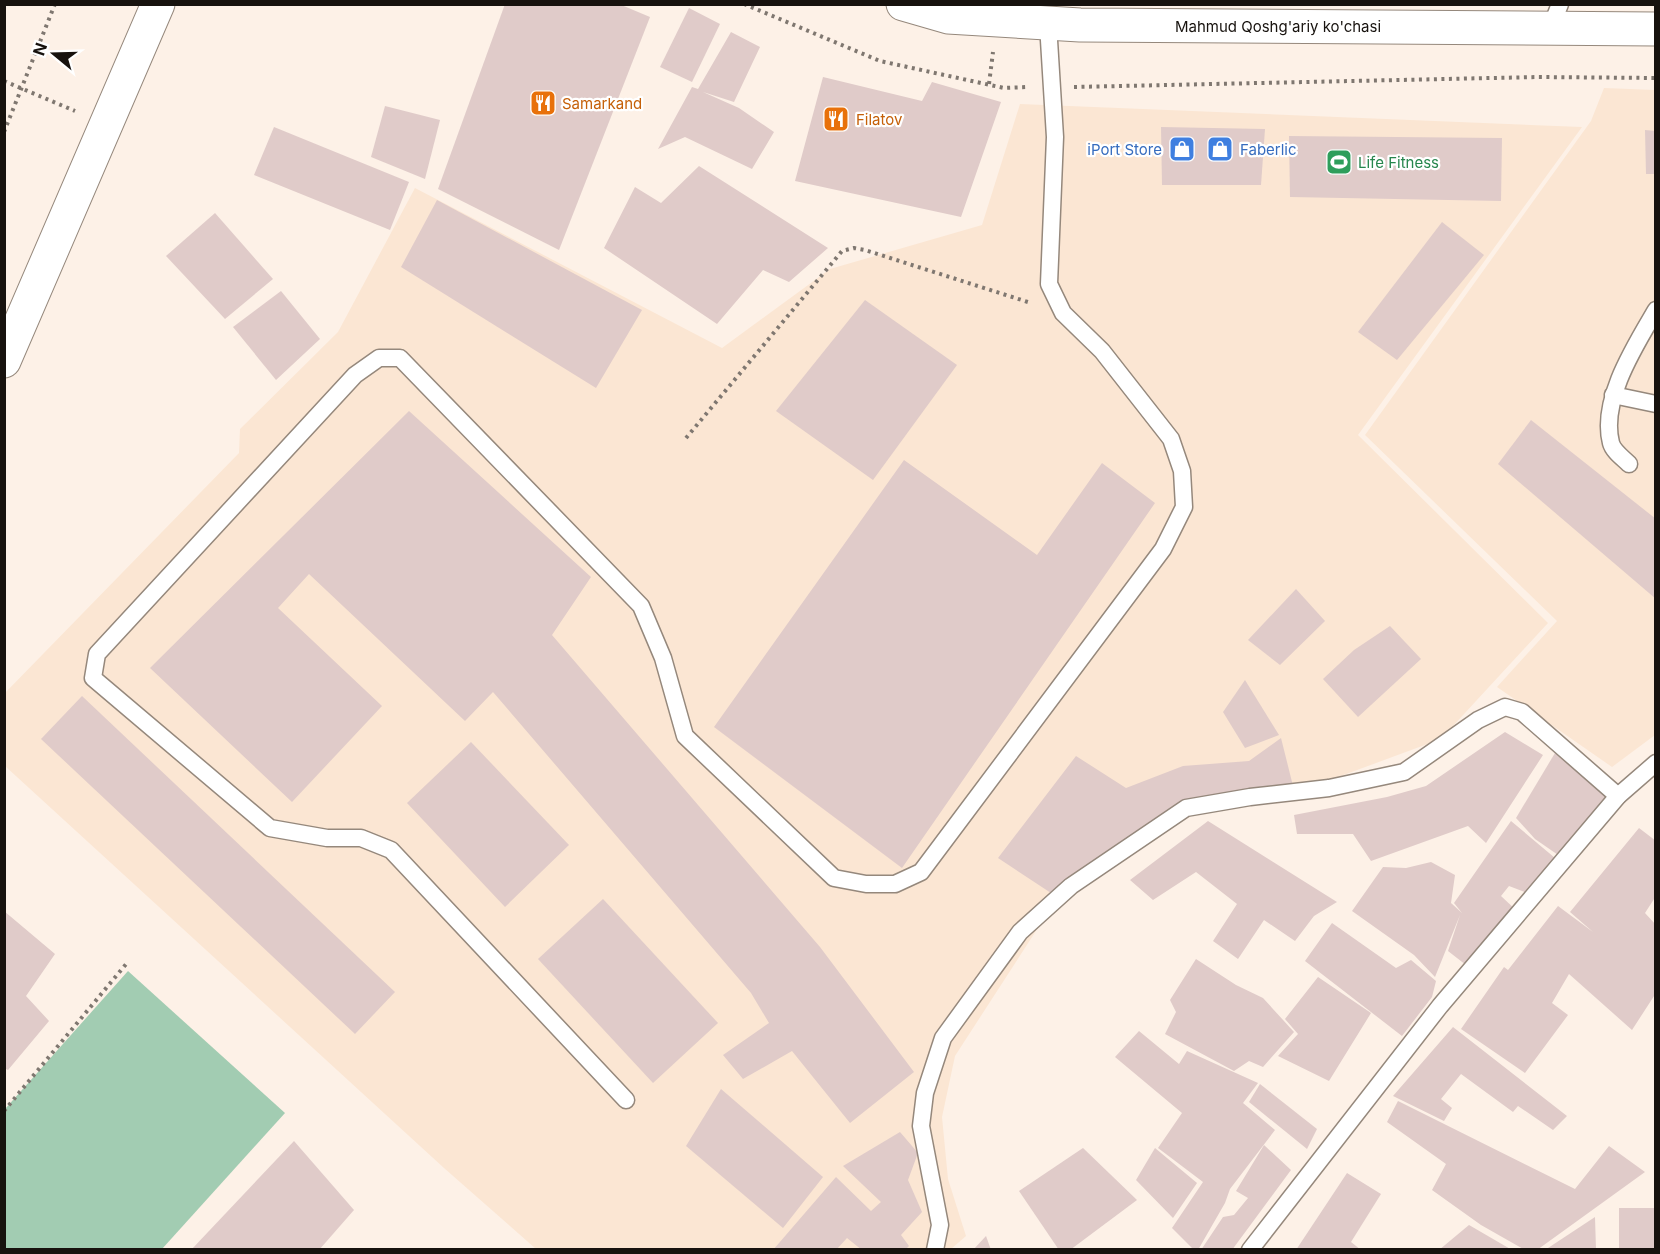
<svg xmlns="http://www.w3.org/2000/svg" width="1660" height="1254" font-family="Inter,sans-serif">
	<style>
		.built { fill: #fbe6d3 }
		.green { fill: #a2ccb2 }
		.building { fill: #e0cbc9 }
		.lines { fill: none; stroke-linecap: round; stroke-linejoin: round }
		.service-casing { stroke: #95887c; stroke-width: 19 }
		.minor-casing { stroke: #95887c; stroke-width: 35 }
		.secondary-casing { stroke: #95887c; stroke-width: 35 }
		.path { stroke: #7f7770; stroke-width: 4; stroke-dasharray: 3 4.5; stroke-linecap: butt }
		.service { stroke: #fff; stroke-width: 16 }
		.minor { stroke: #fff; stroke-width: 33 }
		.secondary { stroke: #fff; stroke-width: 33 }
		.labels { text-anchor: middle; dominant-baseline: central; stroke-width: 4.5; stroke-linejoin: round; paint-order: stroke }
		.street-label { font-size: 15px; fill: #17120e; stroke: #fff }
		.food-label { font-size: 15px; fill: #c56008; stroke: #fff; text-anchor: start }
		.shop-label { font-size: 15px; fill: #366cbe; stroke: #fff; text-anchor: end }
		.leisure-label { font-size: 15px; fill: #27864d; stroke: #fff; text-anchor: start }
	</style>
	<rect width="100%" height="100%" fill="#fdf1e7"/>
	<g class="built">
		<polygon points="1604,88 1655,90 1655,735 1612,767 1497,687 1557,621 1365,435 1591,121"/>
		<polygon points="1020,104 1582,127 1358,435 1548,623 1441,739 1303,790 1189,809 1054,903 955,1056 942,1117 948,1179 966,1236 951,1249 536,1249 444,1168 5,766 4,694 239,453 240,429 338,332 415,188 722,348 830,269 982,225"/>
	</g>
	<polygon class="green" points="128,971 285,1113 162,1249 5,1249 5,1109"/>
	<g class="building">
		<polygon points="505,4 619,4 650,17 559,250 438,189"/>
		<polygon points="689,8 720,24 692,82 660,67"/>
		<polygon points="731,32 760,47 734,102 703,92 739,108 774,132 752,169 685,137 658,149 692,87 698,89"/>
		<polygon points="823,77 922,101 932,82 1001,102 961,217 795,181"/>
		<polygon points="385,106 440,120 425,179 371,157"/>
		<polygon points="274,127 409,182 390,230 254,175"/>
		<polygon points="1161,127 1265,129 1261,185 1162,185"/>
		<polygon points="1645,130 1656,131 1656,174 1646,174"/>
		<polygon points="1289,136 1502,138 1501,201 1290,197"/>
		<polygon points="699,166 828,248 789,282 763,270 717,324 604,248 635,187 661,203"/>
		<polygon points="437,200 642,310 596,388 401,267"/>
		<polygon points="215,213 273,279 225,319 166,256"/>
		<polygon points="1442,222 1484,255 1397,360 1358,332"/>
		<polygon points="281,291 320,339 276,380 233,327"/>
		<polygon points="865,300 957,365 873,480 776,411"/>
		<polygon points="409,411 591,577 552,635 820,947 914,1072 850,1123 792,1051 743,1079 723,1055 769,1023 751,993 493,692 465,721 309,574 278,608 382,706 292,802 150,668"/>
		<polygon points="1531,420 1656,519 1656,599 1498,464"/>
		<polygon points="904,460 1037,555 1102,463 1155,503 902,868 714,727"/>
		<polygon points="1296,589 1325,621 1280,665 1248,640"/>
		<polygon points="1390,626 1421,659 1358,717 1323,679 1354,650"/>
		<polygon points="1245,680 1279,735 1245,748 1223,712"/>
		<polygon points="82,696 395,992 355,1034 41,739"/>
		<polygon points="1505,732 1543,755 1486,843 1468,826 1371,861 1353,834 1297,834 1294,815 1387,797 1426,786"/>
		<polygon points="1281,738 1293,786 1181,804 1051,893 998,858 1076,756 1126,788 1183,766 1249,761"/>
		<polygon points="471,742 569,845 505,907 407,803"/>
		<polygon points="1555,753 1608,794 1561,857 1535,839 1516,818"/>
		<polygon points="1208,821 1337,902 1314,916 1295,941 1264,920 1238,959 1213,941 1237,904 1196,872 1153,900 1130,880"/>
		<polygon points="1511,821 1555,858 1530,894 1509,886 1501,896 1517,911 1466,965 1448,951 1460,915 1435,977 1414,955 1352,911 1383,867 1406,868 1431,862 1455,875 1451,903 1462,913 1454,903"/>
		<polygon points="1639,828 1656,841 1656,896 1645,913 1656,925 1656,993 1632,1030 1569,974 1552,1003 1568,1015 1525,1073 1461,1029 1504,967 1508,970 1558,906 1593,932 1570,912"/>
		<polygon points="603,899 718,1023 653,1083 538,959"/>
		<polygon points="4,911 55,954 26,996 49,1021 8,1070 4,1068"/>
		<polygon points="1332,923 1396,968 1411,960 1436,981 1432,997 1402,1036 1305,961"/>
		<polygon points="1196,959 1236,985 1263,998 1294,1032 1263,1067 1249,1061 1234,1071 1165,1034 1176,1012 1170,1000"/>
		<polygon points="1318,977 1371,1013 1329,1081 1278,1056 1298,1034 1285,1019"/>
		<polygon points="1453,1027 1567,1116 1553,1130 1518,1106 1513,1112 1461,1074 1441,1099 1452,1108 1444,1121 1393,1096"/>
		<polygon points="1139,1031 1179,1064 1187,1051 1258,1083 1243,1103 1275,1130 1230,1189 1225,1203 1198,1250 1194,1250 1172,1228 1203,1182 1158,1148 1182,1113 1115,1057"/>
		<polygon points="1260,1084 1317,1129 1307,1149 1249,1102"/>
		<polygon points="721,1089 823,1177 783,1228 686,1146"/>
		<polygon points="1398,1101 1575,1189 1609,1146 1645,1172 1537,1250 1525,1250 1481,1225 1432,1190 1446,1164 1387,1122"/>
		<polygon points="900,1132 918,1153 908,1180 922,1212 901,1235 909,1246 905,1250 862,1250 847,1238 836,1250 773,1250 836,1177 871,1211 881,1202 843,1166"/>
		<polygon points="294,1141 354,1210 319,1250 191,1250"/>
		<polygon points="1264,1145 1291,1170 1232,1250 1201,1250 1223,1217 1234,1215 1248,1198 1236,1191"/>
		<polygon points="1083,1148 1137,1200 1070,1250 1059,1250 1019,1191"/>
		<polygon points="1155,1148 1197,1183 1173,1218 1136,1180"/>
		<polygon points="1347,1173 1381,1194 1351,1242 1361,1250 1296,1250"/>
		<rect x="1619" y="1208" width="37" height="42"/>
		<polygon points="1595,1217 1596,1250 1545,1250"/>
		<polygon points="1469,1225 1512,1250 1439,1250"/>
		<polygon points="986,1236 991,1250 973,1250"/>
	</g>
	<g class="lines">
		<g class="service-casing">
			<g id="service">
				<polyline points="1551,27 1560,4"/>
				<polyline points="1613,395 1656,404"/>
				<path d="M1629 464C1623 458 1613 451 1611 443 1600 400 1635 346 1656 310"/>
				<polyline points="626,1100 391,850 361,838 327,838 270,828 93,678 97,654 355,375 379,358 400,358 641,606 663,658 685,736 834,878 866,884 895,884 921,872 1163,549 1184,507 1182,471 1171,439 1102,351 1063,313 1049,284 1055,137 1048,24"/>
				<polyline points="935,1250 940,1225 921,1126 925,1093 943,1038 1020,932 1071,886 1186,808 1250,797 1329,788 1404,772 1478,720 1505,707 1522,712 1618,796"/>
				<polyline points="1250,1250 1440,1006 1618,796 1656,763"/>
			</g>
		</g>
		<g class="minor-casing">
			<polyline id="minor" points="4,361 158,4"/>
		</g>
		<g class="secondary-casing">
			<polyline id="secondary" points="903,4 948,17 1080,25 1656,29"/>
		</g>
		<g class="path">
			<polyline points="744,4 880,61 1004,88 1028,87"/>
			<polyline points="4,81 75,111"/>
			<polyline points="989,84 993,52"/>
			<polyline points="1074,87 1538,77 1656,78"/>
			<polyline points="4,132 55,4"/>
			<polyline points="686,438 842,251 854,248 865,250 1031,303"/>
			<polyline points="4,1111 127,963"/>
		</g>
		<use href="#service" class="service"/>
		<use href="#minor" class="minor"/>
		<use href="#secondary" class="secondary"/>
	</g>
	<defs>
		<g id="restaurant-square" transform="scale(1.35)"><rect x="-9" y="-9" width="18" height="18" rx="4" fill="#e8710a" stroke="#fff"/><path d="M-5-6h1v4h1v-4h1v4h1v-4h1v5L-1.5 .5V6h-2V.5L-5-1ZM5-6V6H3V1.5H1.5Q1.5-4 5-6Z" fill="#fff"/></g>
		<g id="shop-square" transform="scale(1.35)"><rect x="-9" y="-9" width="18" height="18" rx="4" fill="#3f7fe0" stroke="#fff"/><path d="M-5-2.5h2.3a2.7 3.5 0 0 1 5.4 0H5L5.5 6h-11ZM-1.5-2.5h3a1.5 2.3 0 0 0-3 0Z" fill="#fff"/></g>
		<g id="stadium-square" transform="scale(1.35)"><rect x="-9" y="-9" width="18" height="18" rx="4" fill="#2e9e5b" stroke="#fff"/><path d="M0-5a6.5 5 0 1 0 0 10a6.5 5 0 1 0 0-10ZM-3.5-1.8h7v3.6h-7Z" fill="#fff"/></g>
	</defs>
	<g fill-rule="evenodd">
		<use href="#restaurant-square" x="543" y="103"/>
		<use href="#restaurant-square" x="836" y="119"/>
		<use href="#shop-square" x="1182" y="149"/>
		<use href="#shop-square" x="1220" y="149"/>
		<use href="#stadium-square" x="1339" y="162"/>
	</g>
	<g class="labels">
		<g class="street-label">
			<text x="1278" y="26">Mahmud Qoshg'ariy ko'chasi</text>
		</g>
		<g class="food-label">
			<text x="562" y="103">Samarkand</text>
			<text x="856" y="119">Filatov</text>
		</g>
		<g class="shop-label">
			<text x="1162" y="149">iPort Store</text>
			<text x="1240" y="149" text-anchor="start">Faberlic</text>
		</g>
		<g class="leisure-label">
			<text x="1358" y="162">Life Fitness</text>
		</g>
	</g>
	<rect width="1660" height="1254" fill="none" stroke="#17120e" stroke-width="12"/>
	<g transform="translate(54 54) rotate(289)" stroke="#ffffff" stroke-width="4.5" paint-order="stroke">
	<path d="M0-4.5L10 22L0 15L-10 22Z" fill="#17120e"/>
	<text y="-9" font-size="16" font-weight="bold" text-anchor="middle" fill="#17120e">N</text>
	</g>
</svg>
